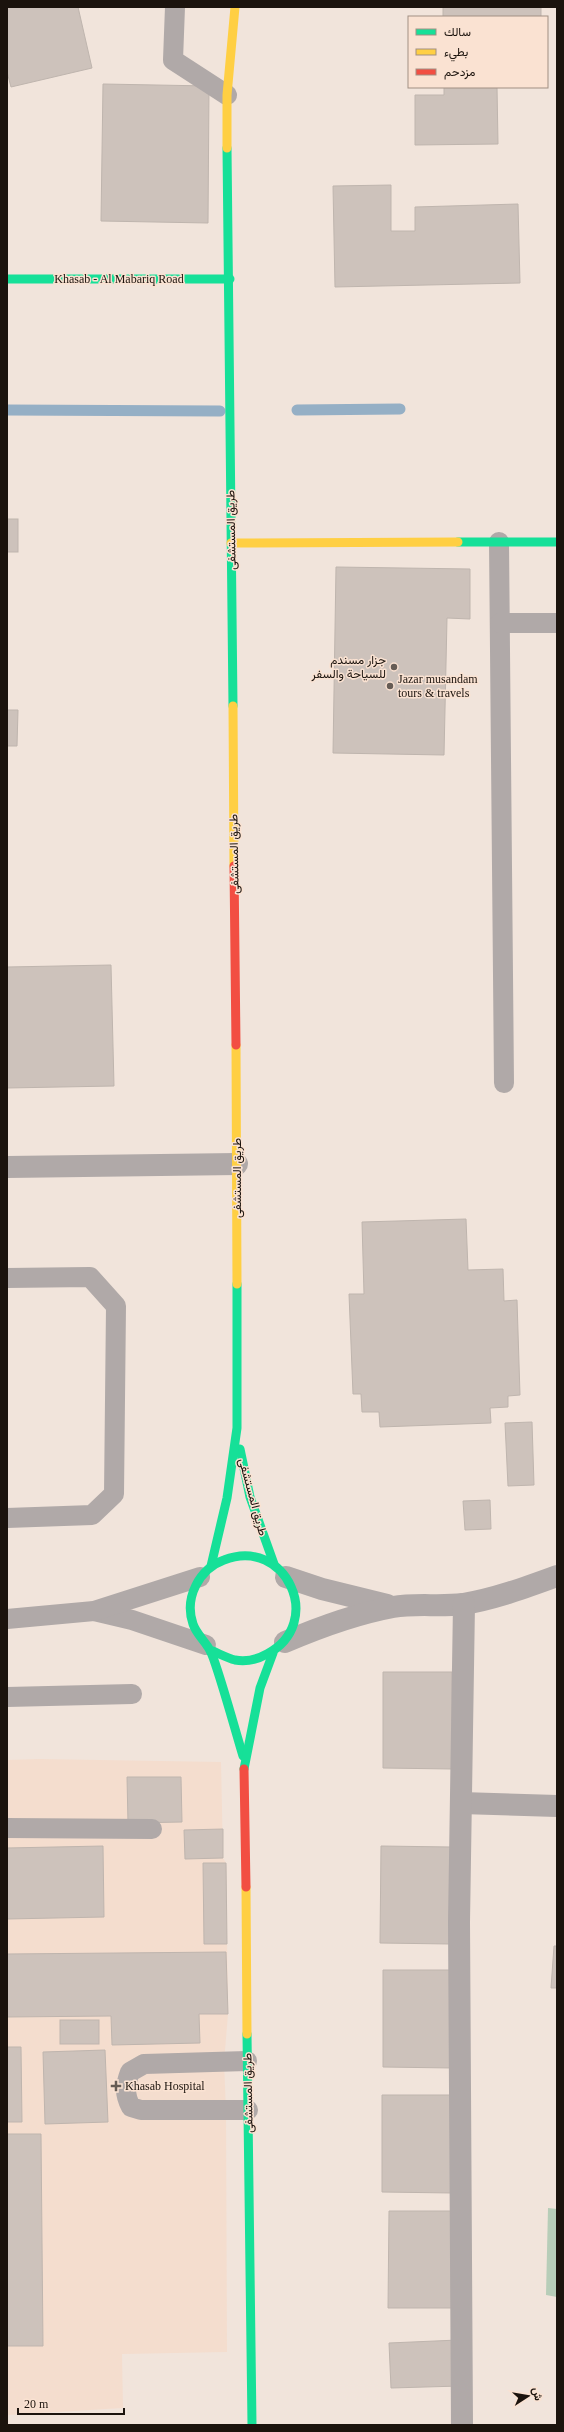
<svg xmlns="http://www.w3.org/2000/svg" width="564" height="2432" font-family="'Times New Roman',Vazirmatn,serif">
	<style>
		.built { fill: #f4ddce }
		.forest { fill: #b7cdb8 }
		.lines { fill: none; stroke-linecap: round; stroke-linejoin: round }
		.stream { stroke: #95afc5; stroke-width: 11 }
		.building { fill: #cdc2bb; stroke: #bfb5ae }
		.lane { stroke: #b0a9a8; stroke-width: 20 }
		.street { stroke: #b0a9a8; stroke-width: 22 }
		.fast { stroke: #16e098; stroke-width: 9 }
		.slow { stroke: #ffcf43; stroke-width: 9 }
		.jam { stroke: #f24e42; stroke-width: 9 }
		.poi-dot { fill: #665c55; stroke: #fae2d2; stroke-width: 1.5 }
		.labels { text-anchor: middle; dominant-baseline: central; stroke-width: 3; stroke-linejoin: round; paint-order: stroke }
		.street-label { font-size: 12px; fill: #1b130d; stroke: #fae2d2 }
		.poi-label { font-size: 12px; fill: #1b130d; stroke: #fae2d2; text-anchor: start }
	</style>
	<rect width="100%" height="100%" fill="#f1e4db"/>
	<polygon class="built" points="39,1759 221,1762 223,1858 226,1863 228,2014 224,2062 226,2110 227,2352 122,2354 123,2408 7,2415 7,1760"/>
	<polygon class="forest" points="548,2208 557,2209 557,2297 546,2295"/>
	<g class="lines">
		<g class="stream">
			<polyline points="7,410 220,411"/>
			<polyline points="297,410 400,409"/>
		</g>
	</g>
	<g class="building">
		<polygon points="7,7 78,7 92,68 11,87 7,72"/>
		<rect x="443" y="7" width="98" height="10"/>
		<polygon points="103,84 209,86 208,223 101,221"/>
		<polygon points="444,87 497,87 498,144 415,145 415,95 444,95"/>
		<polygon points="391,185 391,231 415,231 415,207 518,204 520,283 335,287 333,186"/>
		<rect x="7" y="519" width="11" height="33"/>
		<polygon points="336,567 470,569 470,619 447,618 444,755 333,753"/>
		<polygon points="7,710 18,710 17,746 7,746"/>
		<polygon points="111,965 114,1086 7,1088 7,967"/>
		<polygon points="466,1219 468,1270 503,1269 504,1301 517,1300 520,1395 508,1396 508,1407 490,1408 491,1423 380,1427 379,1412 362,1412 361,1394 353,1394 349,1294 364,1294 362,1222"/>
		<polygon points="532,1422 534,1485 508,1486 505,1423"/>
		<polygon points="490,1500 491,1529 465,1530 463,1501"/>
		<polygon points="383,1672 452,1672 452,1769 383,1768"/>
		<polygon points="127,1777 181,1777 182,1822 128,1823"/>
		<polygon points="223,1829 223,1858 185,1859 184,1830"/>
		<polygon points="103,1846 104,1917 7,1919 7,1848"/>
		<polygon points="381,1846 451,1847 450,1944 380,1943"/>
		<polygon points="203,1863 226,1863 227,1944 204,1944"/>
		<polygon points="554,1946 557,1946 557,1988 551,1988"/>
		<polygon points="226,1952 228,2014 199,2014 200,2043 112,2045 111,2016 7,2017 7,1954"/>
		<polygon points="383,1970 452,1970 452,2068 383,2067"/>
		<rect x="60" y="2020" width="39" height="24"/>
		<polygon points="7,2047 21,2047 22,2122 7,2122"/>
		<polygon points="105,2050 108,2122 45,2124 43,2052"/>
		<polygon points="382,2095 452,2095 452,2193 382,2192"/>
		<polygon points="7,2134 41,2134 43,2346 7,2346"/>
		<polygon points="389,2211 458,2211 458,2308 388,2308"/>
		<polygon points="458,2340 460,2386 391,2388 389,2343"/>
	</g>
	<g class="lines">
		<g class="lane">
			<polyline points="175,7 173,60 227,95"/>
			<polyline points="499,542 504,1083"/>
			<polyline points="500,623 557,623"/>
			<polyline points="7,1278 90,1277 116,1306 114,1494 92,1515 7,1518"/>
			<polyline points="94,1611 132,1620 206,1645"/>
			<polyline points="7,1619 94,1611 200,1577"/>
			<polyline points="7,1697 132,1694"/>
			<polyline points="7,1828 152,1829"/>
			<path d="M247 2061 144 2064 130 2072C125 2085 124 2094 131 2107L141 2110H248"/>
		</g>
		<g class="street">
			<polyline points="7,1167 237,1164"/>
			<polyline points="286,1577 322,1589 387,1605"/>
			<path d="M285 1642C320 1627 355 1614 393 1607 416 1603 440 1607 463 1604 494 1599 527 1587 557 1576"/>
			<polyline points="461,1803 557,1806"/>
			<polyline points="462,2425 459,1922 464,1604"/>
		</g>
		<g class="fast">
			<polyline points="227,148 233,706"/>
			<polyline points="7,279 230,279"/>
			<polyline points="458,542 557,542"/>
			<polyline points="240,1449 250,1497 274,1564"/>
			<polyline points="211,1566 227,1498 237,1428 237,1284"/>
			<path d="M210 1650C218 1653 227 1658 235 1660 246 1662 258 1659 267 1654 326 1623 286 1536 224 1560 199 1569 184 1598 193 1624 196 1633 203 1639 208 1647 212 1653 214 1660 216 1666 226 1696 234 1726 243 1756"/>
			<polyline points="244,1769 260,1688 273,1653"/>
			<polyline points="247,2034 252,2425"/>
		</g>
		<g class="slow">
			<polyline points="227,148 227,95 235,7"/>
			<polyline points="231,543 458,542"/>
			<polyline points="233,706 234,866"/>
			<polyline points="236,1045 237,1284"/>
			<polyline points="246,1887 247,2034"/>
		</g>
		<g class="jam">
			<polyline points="234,866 236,1045"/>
			<polyline points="244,1769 246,1887"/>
		</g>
	</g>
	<g class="poi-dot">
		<circle cx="394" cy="667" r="4"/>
		<circle cx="390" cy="686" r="4"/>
		<path d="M114 2080h4v4h4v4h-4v4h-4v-4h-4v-4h4z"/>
	</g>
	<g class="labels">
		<g class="street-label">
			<text x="119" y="279">Khasab - Al Mabariq Road</text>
			<text transform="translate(231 530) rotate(-91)">طريق المستشفى</text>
			<text transform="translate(234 854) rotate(-91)">طريق المستشفى</text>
			<text transform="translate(237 1178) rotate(-90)">طريق المستشفى</text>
			<text transform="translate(253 1497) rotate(75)">طريق المستشفى</text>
			<text transform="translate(248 2093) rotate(-91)">طريق المستشفى</text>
		</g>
		<g class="poi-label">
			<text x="386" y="660" text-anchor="end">جزار مسندم<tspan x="386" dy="14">للسياحة والسفر</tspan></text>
			<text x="398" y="679">Jazar musandam<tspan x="398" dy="14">tours &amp; travels</tspan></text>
			<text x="125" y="2086">Khasab Hospital</text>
		</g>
	</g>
	<rect width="564" height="2432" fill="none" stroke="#1b130d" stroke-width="16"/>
	<rect x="408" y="16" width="140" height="72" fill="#fae2d2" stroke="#a18f83"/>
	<rect x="416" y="29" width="20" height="6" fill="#16e098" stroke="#a18f83"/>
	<text x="444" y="36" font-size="12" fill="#1b130d">سالك</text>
	<rect x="416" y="49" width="20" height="6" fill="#ffcf43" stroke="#a18f83"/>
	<text x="444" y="56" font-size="12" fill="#1b130d">بطيء</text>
	<rect x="416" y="69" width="20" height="6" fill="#f24e42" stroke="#a18f83"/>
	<text x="444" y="76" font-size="12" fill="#1b130d">مزدحم</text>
	<g transform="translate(528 2396) rotate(78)" stroke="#fae2d2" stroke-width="3" paint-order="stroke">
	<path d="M0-3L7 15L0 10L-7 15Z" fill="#1b130d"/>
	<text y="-6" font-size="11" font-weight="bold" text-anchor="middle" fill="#1b130d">ش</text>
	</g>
	<path d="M18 2408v6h106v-6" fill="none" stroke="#1b130d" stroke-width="2"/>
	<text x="24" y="2408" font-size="12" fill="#1b130d" stroke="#fae2d2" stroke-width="3" paint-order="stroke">20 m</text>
</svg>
